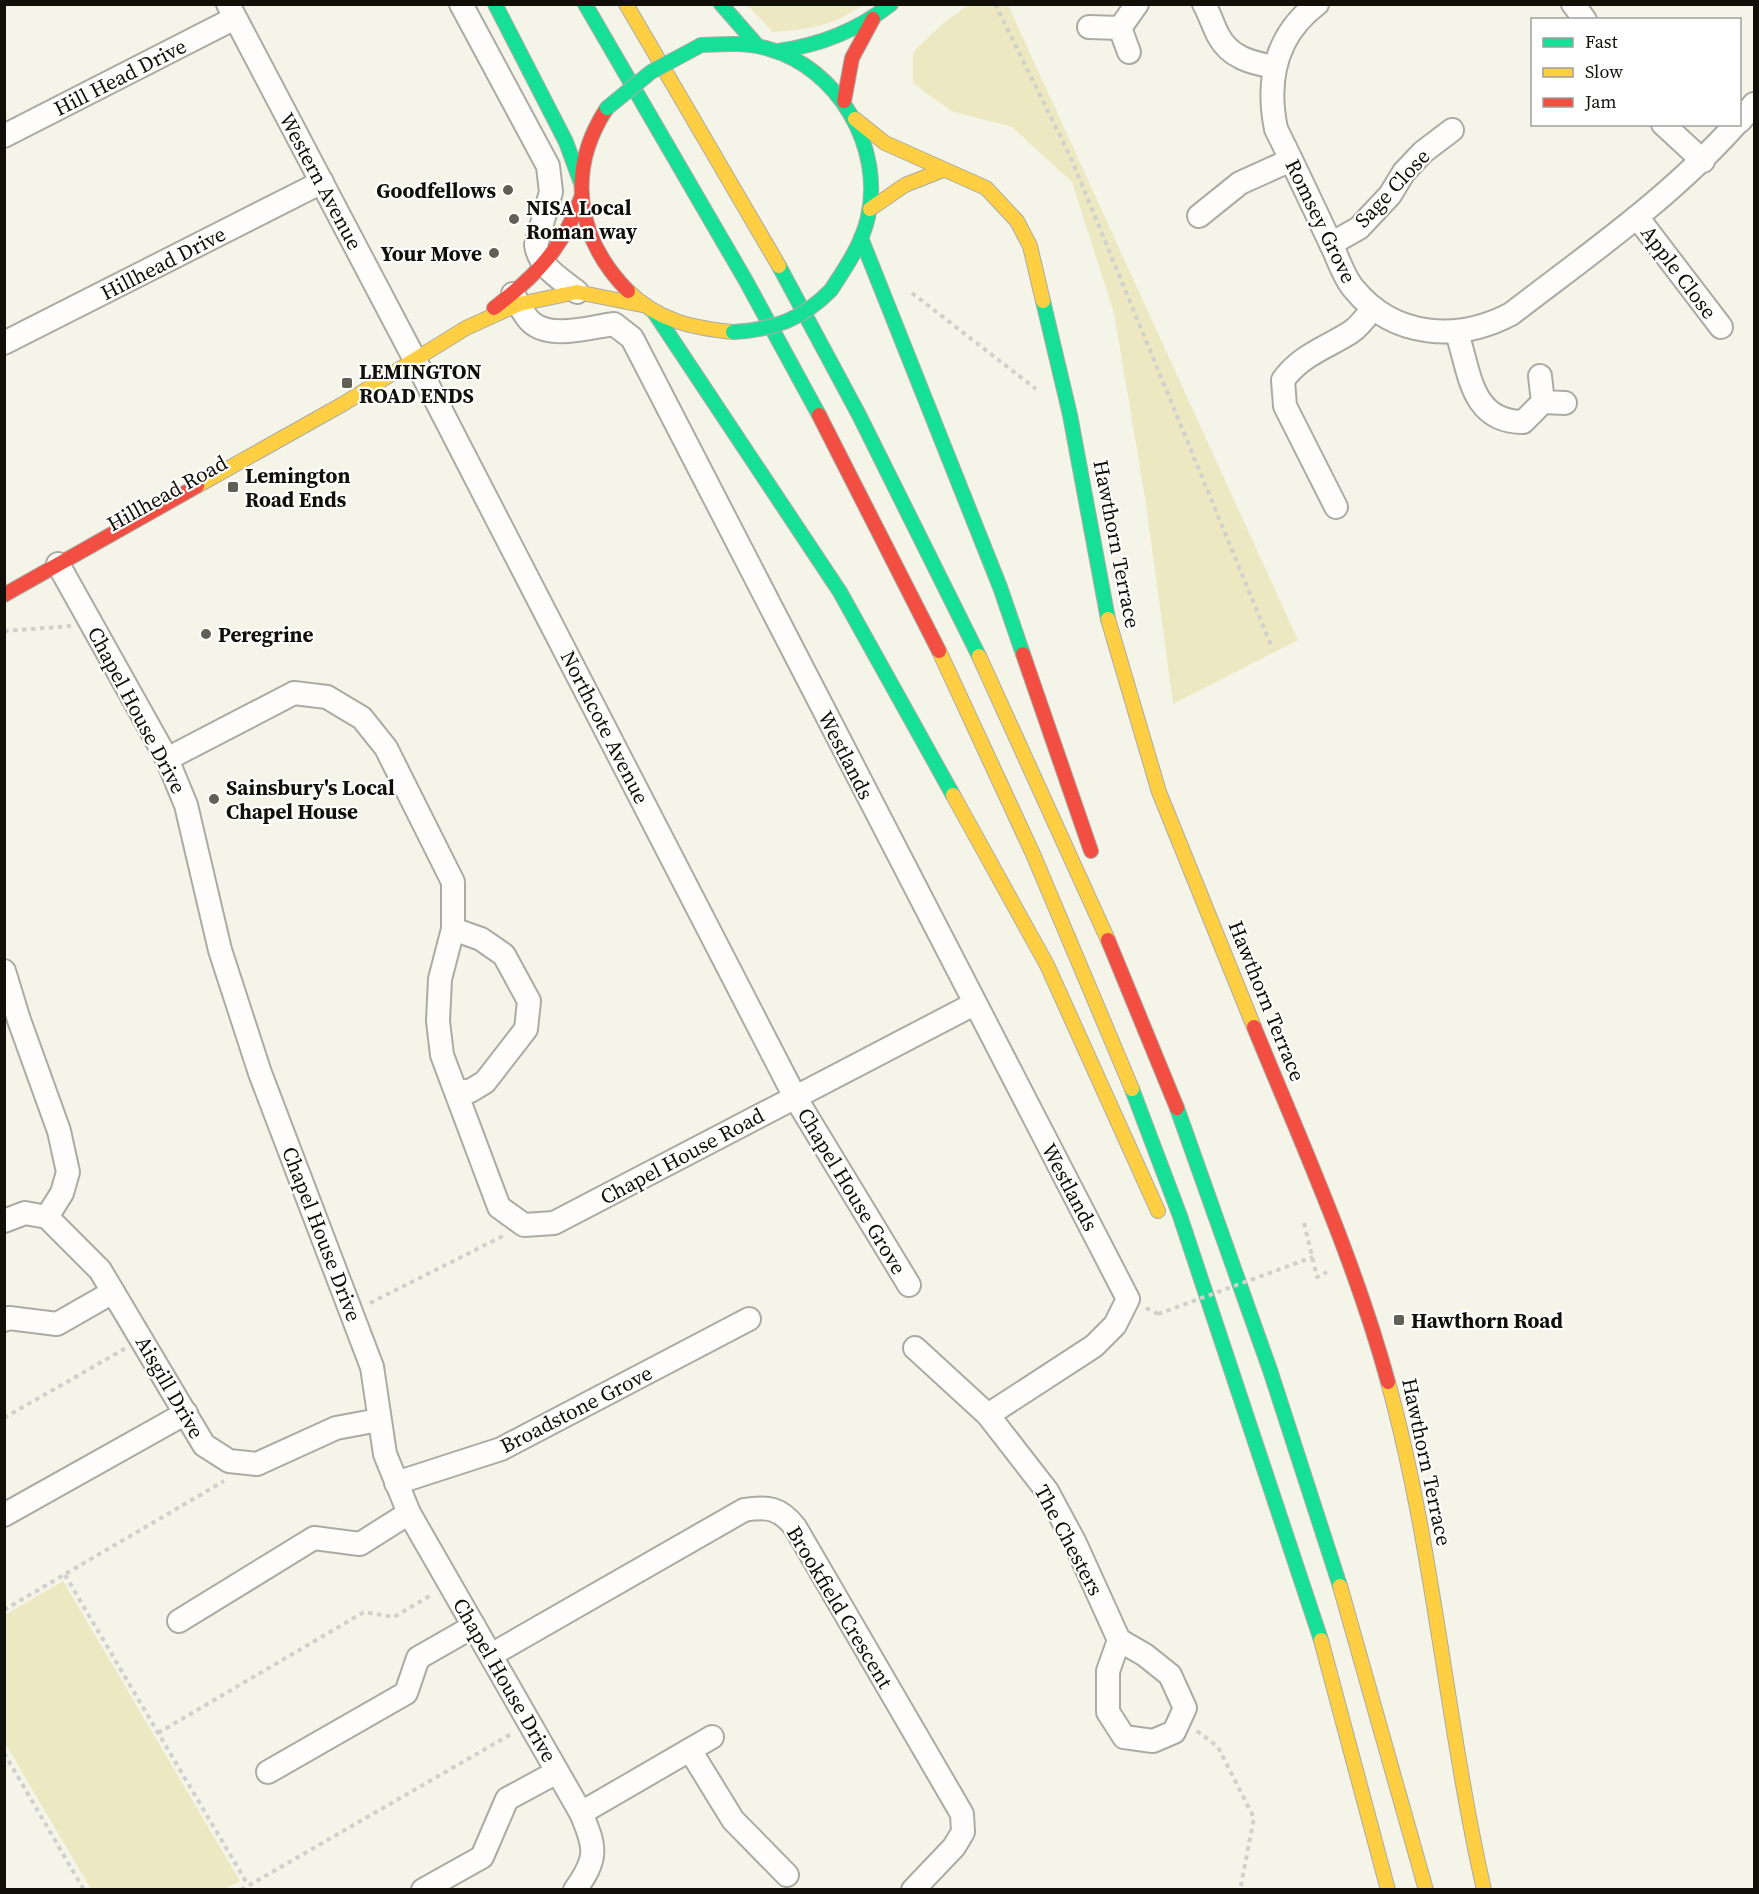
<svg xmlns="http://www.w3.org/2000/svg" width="1759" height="1894" font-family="'Source Serif 4',serif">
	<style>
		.green { fill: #ece8c1 }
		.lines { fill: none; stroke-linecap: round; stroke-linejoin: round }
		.street-casing { stroke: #acaba3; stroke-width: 26 }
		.fast-casing { stroke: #acaba3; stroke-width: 16 }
		.slow-casing { stroke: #acaba3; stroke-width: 16 }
		.jam-casing { stroke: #acaba3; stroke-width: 16 }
		.path { stroke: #d0d0cd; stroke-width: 4; stroke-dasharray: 4.5 4.5; stroke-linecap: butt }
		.street { stroke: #fefdfc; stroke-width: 22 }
		.fast { stroke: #16e098; stroke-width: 14 }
		.slow { stroke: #ffcf43; stroke-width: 14 }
		.jam { stroke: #f24e42; stroke-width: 14 }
		.fast-bridge-casing { stroke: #acaba3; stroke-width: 16; stroke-linecap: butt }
		.path-bridge { stroke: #d0d0cd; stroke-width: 4; stroke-dasharray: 4.5 4.5; stroke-linecap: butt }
		.fast-bridge { stroke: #16e098; stroke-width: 14 }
		.poi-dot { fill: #606056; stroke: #fff; stroke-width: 2 }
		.labels { text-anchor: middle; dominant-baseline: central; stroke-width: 4.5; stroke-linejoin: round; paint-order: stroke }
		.street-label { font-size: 21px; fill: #101008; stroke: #fff }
		.poi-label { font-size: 21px; font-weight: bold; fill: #101008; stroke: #fff; text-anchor: start }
	</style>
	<rect width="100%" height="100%" fill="#f5f4e8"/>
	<g class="green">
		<polygon points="970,4 1008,5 1298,640 1173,704 1146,504 1114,313 1072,182 1012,127 951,111 913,83 913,52 941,25"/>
		<path d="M747 5H862C836 25 806 30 773 32Z"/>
		<polygon points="63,1581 240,1881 225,1889 91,1889 5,1743 5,1615"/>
	</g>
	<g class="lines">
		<g class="street-casing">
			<g id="street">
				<polyline points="228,4 414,358 795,1097 909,1285"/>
				<path d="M461 4 548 166 551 192 536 245C539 267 561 279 577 292"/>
				<path d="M1204 4C1210 15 1213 25 1218 35 1230 58 1252 63 1275 67"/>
				<path d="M1317 4C1276 35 1266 80 1276 129 1295 167 1313 206 1331 244 1338 258 1344 278 1354 289 1394 338 1458 342 1511 314 1589 254 1670 198 1736 124"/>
				<polyline points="1573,4 1585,20"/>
				<polyline points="1089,27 1120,28 1129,52"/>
				<polyline points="1120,28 1137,4"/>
				<polyline points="1740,121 1754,104"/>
				<polyline points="1663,124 1703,161"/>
				<polyline points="4,136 235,18"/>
				<polyline points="1199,216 1240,183 1291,160"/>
				<polyline points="1637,217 1721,327"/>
				<polyline points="1331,244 1359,228 1390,195 1404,172 1423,152 1452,130"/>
				<path d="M513 294C519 303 523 315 531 322 551 340 590 327 614 324L632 338 1128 1299 1115 1325 1094 1346 988 1415"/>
				<path d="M1457 333C1470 373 1471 422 1523 422L1543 402"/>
				<polyline points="4,343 322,182"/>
				<polyline points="1540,376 1543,402 1565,403"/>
				<path d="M1336 507 1285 406 1283 380C1301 355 1326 348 1351 332 1360 326 1367 316 1373 308"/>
				<path d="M58 564 167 759 186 805 220 950 260 1073 372 1367 385 1454 409 1513 581 1813C596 1848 598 1858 575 1890"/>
				<polyline points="167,759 294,693 327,697 362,718 386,748 453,882 453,929 440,979 438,1021 442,1055 499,1207 524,1225 554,1223 974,1004"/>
				<polyline points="453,929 481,939 504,955 529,1001 526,1029 485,1082 470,1091 456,1091"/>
				<polyline points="4,971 19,1020 59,1131 68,1172 62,1193 47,1217"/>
				<polyline points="4,1221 25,1213 47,1217 100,1270 204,1445 229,1461 257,1464 336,1428 379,1420"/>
				<polyline points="4,1320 9,1318 57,1324 113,1292"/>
				<polyline points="915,1348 988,1415 1047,1491 1075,1543 1119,1640 1145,1655 1170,1675 1185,1708 1174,1732 1153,1741 1124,1737 1108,1712 1108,1671 1119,1640"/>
				<polyline points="396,1483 501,1449 749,1319"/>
				<polyline points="4,1515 186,1413"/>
				<polyline points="179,1621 314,1538 360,1544 409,1513"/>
				<path d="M491 1655 744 1510C768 1506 780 1508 795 1527L962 1814 963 1832 954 1847 913 1890"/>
				<polyline points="690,1750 733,1820 787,1875"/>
				<polyline points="268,1772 406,1693 418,1658 474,1626"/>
				<polyline points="581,1813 712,1737"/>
				<polyline points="423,1890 482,1857 507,1799 557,1772"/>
			</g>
		</g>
		<g class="fast-casing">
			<g id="fast">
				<polyline points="495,4 566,142 581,183"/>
				<polyline points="585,4 746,281 819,415"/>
				<polyline points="721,4 756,44"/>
				<path d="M701 45C724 44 746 42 769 49 838 68 884 148 868 217 862 244 846 267 831 290"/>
				<path d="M778 51C821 45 857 31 891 4"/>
				<polyline points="861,238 1000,587 1023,654"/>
				<polyline points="779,266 859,415 979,656"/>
				<polyline points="1043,301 1070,415 1108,619"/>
				<polyline points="654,312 840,592 953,795"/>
				<polyline points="1132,1089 1180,1216 1321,1640"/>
				<polyline points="1177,1108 1270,1370 1340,1586"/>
			</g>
		</g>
		<g class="slow-casing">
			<g id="slow">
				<polyline points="626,4 779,266"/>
				<polyline points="855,119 885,143 986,188 1017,221 1030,246 1043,301"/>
				<polyline points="870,209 905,185 943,170"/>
				<path d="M628 291C658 321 693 328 733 332"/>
				<polyline points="197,486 343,404 466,328 519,304 577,292 642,305"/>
				<polyline points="1108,619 1159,792 1254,1027"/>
				<polyline points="939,651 1033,854 1132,1089"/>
				<polyline points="979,656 1108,940"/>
				<polyline points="953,795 1047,965 1158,1211"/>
				<path d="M1388 1382C1434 1549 1446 1722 1484 1890"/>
				<polyline points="1340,1586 1426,1890"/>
				<polyline points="1321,1640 1388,1890"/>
			</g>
		</g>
		<g class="jam-casing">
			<g id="jam">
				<polyline points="844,101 852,58 873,19"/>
				<path d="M607 108C566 170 576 238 628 291"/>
				<path d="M494 308C537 275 564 247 582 195"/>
				<polyline points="819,415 939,651"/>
				<polyline points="4,595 197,486"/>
				<polyline points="1023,654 1091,851"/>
				<polyline points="1108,940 1177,1108"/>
				<path d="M1254 1027C1302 1144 1355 1261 1388 1382"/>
			</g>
		</g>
		<g class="path">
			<polyline points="995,4 1071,158 1271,645"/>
			<polyline points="912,293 1036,389"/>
			<polyline points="4,631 71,626"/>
			<polyline points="1304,1223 1317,1277 1327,1272"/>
			<polyline points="370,1303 505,1235"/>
			<polyline points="1146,1308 1158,1314"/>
			<polyline points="4,1418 126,1348"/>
			<polyline points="65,1575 248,1885"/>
			<polyline points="4,1610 224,1481"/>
			<polyline points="1197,1731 1218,1747 1254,1818 1240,1890"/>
			<polyline points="158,1733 364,1612 394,1617 433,1594"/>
			<polyline points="4,1753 84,1890"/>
			<polyline points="241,1890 513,1733"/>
		</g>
		<use href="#street" class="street"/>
		<use href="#fast" class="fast"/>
		<use href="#slow" class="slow"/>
		<use href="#jam" class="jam"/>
		<g class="fast-bridge-casing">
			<g id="fast-bridge">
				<polyline points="607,108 651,72 701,45"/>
				<path d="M733 332C773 330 803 319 831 290"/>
			</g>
		</g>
		<polyline class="path-bridge" points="1158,1314 1313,1257"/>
		<use href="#fast-bridge" class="fast-bridge"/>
	</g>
	<g class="poi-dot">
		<circle cx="508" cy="190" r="6"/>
		<circle cx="514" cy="219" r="6"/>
		<circle cx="494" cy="253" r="6"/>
		<rect x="341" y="377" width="12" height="12" rx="3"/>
		<rect x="227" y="481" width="12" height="12" rx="3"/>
		<circle cx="206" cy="634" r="6"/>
		<circle cx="214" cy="799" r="6"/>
		<rect x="1393" y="1314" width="12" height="12" rx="3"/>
	</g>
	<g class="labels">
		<g class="street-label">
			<text transform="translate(120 77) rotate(-27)">Hill Head Drive</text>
			<text transform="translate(321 181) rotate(62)">Western Avenue</text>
			<text transform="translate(1392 188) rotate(-47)">Sage Close</text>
			<text transform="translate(1321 221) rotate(64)">Romsey Grove</text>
			<text transform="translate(163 263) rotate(-27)">Hillhead Drive</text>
			<text transform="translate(1679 272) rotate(53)">Apple Close</text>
			<text transform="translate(167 493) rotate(-29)">Hillhead Road</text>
			<text transform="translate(1117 544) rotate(79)">Hawthorn Terrace</text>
			<text transform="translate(137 710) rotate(62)">Chapel House Drive</text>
			<text transform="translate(605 727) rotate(63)">Northcote Avenue</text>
			<text transform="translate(846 755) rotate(63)">Westlands</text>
			<text transform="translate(1267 1001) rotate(68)">Hawthorn Terrace</text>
			<text transform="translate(682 1156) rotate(-28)">Chapel House Road</text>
			<text transform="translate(1070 1187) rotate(62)">Westlands</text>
			<text transform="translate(852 1191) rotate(59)">Chapel House Grove</text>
			<text transform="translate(322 1234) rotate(69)">Chapel House Drive</text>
			<text transform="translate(170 1387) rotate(60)">Aisgill Drive</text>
			<text transform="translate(576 1409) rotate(-27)">Broadstone Grove</text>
			<text transform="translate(1427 1462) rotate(78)">Hawthorn Terrace</text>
			<text transform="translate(1069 1540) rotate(62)">The Chesters</text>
			<text transform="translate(840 1607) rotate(59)">Brookfield Crescent</text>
			<text transform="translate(505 1680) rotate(60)">Chapel House Drive</text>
		</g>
		<g class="poi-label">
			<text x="496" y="190" text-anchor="end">Goodfellows</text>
			<text x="526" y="207">NISA Local<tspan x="526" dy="24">Roman way</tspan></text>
			<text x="482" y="253" text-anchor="end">Your Move</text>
			<text x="359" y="371">LEMINGTON<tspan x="359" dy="24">ROAD ENDS</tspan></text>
			<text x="245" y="475">Lemington<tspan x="245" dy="24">Road Ends</tspan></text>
			<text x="218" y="634">Peregrine</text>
			<text x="226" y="787">Sainsbury's Local<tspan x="226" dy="24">Chapel House</tspan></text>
			<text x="1411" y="1320">Hawthorn Road</text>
		</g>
	</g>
	<rect width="1759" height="1894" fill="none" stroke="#101008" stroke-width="12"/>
	<rect x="1531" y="18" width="210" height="108" fill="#ffffff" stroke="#9f9f9c" stroke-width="1.5"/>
	<rect x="1543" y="38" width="30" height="9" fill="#16e098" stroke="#9f9f9c" stroke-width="1.5"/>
	<text x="1585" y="48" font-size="18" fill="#101008">Fast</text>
	<rect x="1543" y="68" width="30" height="9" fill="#ffcf43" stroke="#9f9f9c" stroke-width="1.5"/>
	<text x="1585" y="78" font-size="18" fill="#101008">Slow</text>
	<rect x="1543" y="98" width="30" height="9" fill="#f24e42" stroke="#9f9f9c" stroke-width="1.5"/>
	<text x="1585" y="108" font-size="18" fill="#101008">Jam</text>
</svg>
